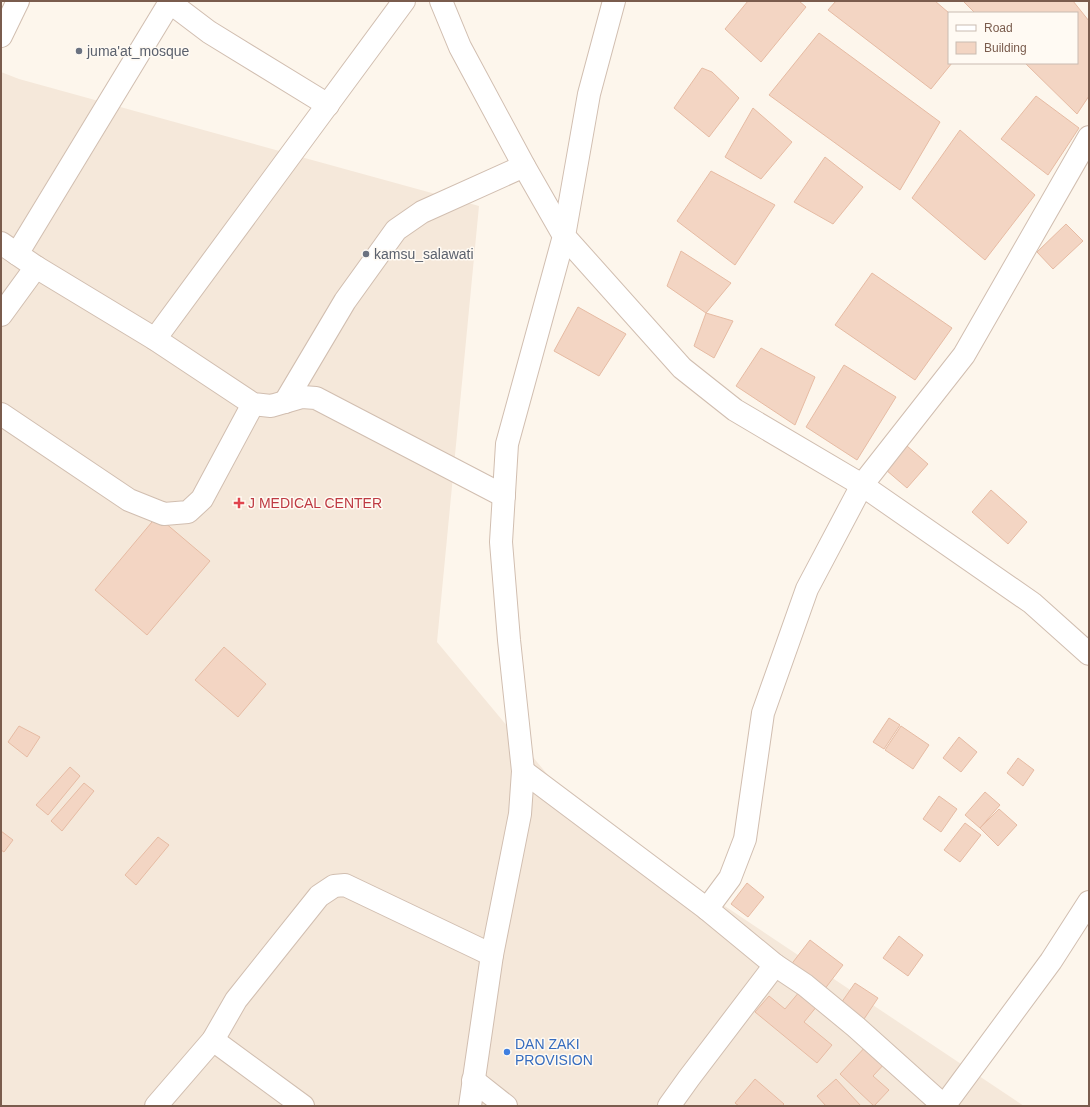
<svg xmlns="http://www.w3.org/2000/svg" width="1090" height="1107" font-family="Helvetica,sans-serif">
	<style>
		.residential { fill: #f5e8da }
		.building { fill: #f3d5c3; stroke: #e6bba3 }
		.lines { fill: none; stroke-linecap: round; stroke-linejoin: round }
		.minor-casing { stroke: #d1beb0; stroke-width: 24 }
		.minor { stroke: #fff; stroke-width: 22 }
		.worship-dot { fill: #6b7280; stroke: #fffaf3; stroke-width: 1.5 }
		.health-dot { fill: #e0444e; stroke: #fffaf3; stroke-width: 1.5 }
		.shop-dot { fill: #3f7fe0; stroke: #fffaf3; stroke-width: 1.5 }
		.labels { text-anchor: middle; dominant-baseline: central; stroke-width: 3; stroke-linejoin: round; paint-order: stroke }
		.worship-label { font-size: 14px; fill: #5b616d; stroke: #fffaf3; text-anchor: start }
		.health-label { font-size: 14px; fill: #be3a42; stroke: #fffaf3; text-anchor: start }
		.shop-label { font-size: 14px; fill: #366cbe; stroke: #fffaf3; text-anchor: start }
	</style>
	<rect width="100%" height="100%" fill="#fdf6ec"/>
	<polygon class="residential" points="1,72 19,79 479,206 437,642 572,804 1024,1106 1,1106"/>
	<g class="building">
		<polygon points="748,1 799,1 806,7 761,62 725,29"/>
		<polygon points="836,1 935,1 949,13 949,63 952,63 931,89 828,10"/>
		<polygon points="963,1 1073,1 1089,21 1089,96 1077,114 1025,63 1077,63 1077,13 975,13"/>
		<polygon points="819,33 940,122 900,190 769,95"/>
		<polygon points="702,68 712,72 739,98 709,137 674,108"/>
		<polygon points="1036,96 1079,128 1048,175 1001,139"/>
		<polygon points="753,108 792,142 761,179 725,157"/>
		<polygon points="960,130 1035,195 985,260 912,198"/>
		<polygon points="825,157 863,187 833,224 794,202"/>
		<polygon points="711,171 775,205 735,265 677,221"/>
		<polygon points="1066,224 1083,241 1053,269 1037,252"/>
		<polygon points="681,251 731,283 706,313 667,286"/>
		<polygon points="872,273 952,328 915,380 835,325"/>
		<polygon points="578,307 626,334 599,376 554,351"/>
		<polygon points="706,313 733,321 714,358 694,346"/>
		<polygon points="761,348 815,377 795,425 736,386"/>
		<polygon points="844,365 896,397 857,460 806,427"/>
		<polygon points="907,446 928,464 907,488 886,470"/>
		<polygon points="991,490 1027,522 1008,544 972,512"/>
		<polygon points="157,516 210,561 147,635 95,590"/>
		<polygon points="224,647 266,684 238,717 195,680"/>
		<polygon points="889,718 900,725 884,749 873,742"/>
		<polygon points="19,726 40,737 27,757 8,742"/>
		<polygon points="901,726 929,745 913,769 885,750"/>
		<polygon points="959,737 977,752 961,772 943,758"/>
		<polygon points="1018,758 1034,770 1023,786 1007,773"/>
		<polygon points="70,767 80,776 48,815 36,805"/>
		<polygon points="84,783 94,791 62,831 51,821"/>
		<polygon points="985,792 1000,805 980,828 965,815"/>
		<polygon points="939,796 957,809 941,832 923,819"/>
		<polygon points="999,809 1017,825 998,846 980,828"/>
		<polygon points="965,823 981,835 960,862 944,850"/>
		<polygon points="1,831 13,840 4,852 1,850"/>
		<polygon points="158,837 169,845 136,885 125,875"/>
		<polygon points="747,883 764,897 748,917 731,904"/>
		<polygon points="899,936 923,955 908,976 883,958"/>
		<polygon points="810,940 843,965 824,990 790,966"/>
		<polygon points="855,983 878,998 862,1022 839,1006"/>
		<polygon points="805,985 822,1000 804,1022 832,1045 817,1063 755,1012 769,996 785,1009"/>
		<polygon points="868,1044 887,1061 873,1076 889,1090 874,1106 840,1074"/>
		<polygon points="755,1079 784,1104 782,1106 739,1106 735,1103"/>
		<polygon points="836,1079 861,1106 826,1106 817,1096"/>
	</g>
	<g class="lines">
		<g class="minor-casing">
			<g id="minor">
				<polyline points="168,1 209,32 328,105"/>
				<polyline points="441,1 460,47 524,166 564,236 507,444 501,542 509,640 523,771 520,814 492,955 470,1106"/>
				<polyline points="614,1 589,94 564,236 682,368 735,410 862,485 1032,603 1089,654"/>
				<polyline points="1,36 18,1"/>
				<polyline points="1,243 36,267 155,339 253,404 271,406 302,397 316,398 504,496"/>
				<polyline points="17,254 170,2"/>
				<polyline points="1,315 36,267"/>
				<polyline points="155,339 404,1"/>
				<polyline points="285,402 345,301 396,230 422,212 524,166"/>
				<polyline points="1,414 129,500 164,514 188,512 202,499 253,404"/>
				<polyline points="523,771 707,909 775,965 805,985 856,1027 944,1106"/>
				<polyline points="707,909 730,878 745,839 763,713 807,589 862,485 964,355 1089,137"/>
				<polyline points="213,1040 303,1106"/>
				<polyline points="473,1080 506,1106"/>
				<polyline points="156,1106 213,1040 236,1000 319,896 334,886 345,885 492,955"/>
				<polyline points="669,1106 689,1078 775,965"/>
				<polyline points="944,1106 1051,961 1089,902"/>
			</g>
		</g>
		<use href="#minor" class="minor"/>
	</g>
	<g class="worship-dot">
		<circle cx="79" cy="51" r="4"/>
		<circle cx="366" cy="254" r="4"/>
	</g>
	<path class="health-dot" d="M237 497h4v4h4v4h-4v4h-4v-4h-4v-4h4z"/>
	<circle class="shop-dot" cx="507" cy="1052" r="4"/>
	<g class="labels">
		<g class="worship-label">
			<text x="87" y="51">juma'at_mosque</text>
			<text x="374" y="254">kamsu_salawati</text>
		</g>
		<g class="health-label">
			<text x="248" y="503">J MEDICAL CENTER</text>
		</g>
		<g class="shop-label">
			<text x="515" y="1044">DAN ZAKI<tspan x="515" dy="16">PROVISION</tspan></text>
		</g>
	</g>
	<rect width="1090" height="1107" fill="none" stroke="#7a5c4d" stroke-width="4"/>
	<rect x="948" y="12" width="130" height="52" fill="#fffaf3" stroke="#cabbb1"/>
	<rect x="956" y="25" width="20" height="6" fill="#ffffff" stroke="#cabbb1"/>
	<text x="984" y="32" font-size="12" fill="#7a5c4d">Road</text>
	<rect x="956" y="42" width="20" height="12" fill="#f3d5c3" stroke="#cabbb1"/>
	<text x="984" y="52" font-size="12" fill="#7a5c4d">Building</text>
</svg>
